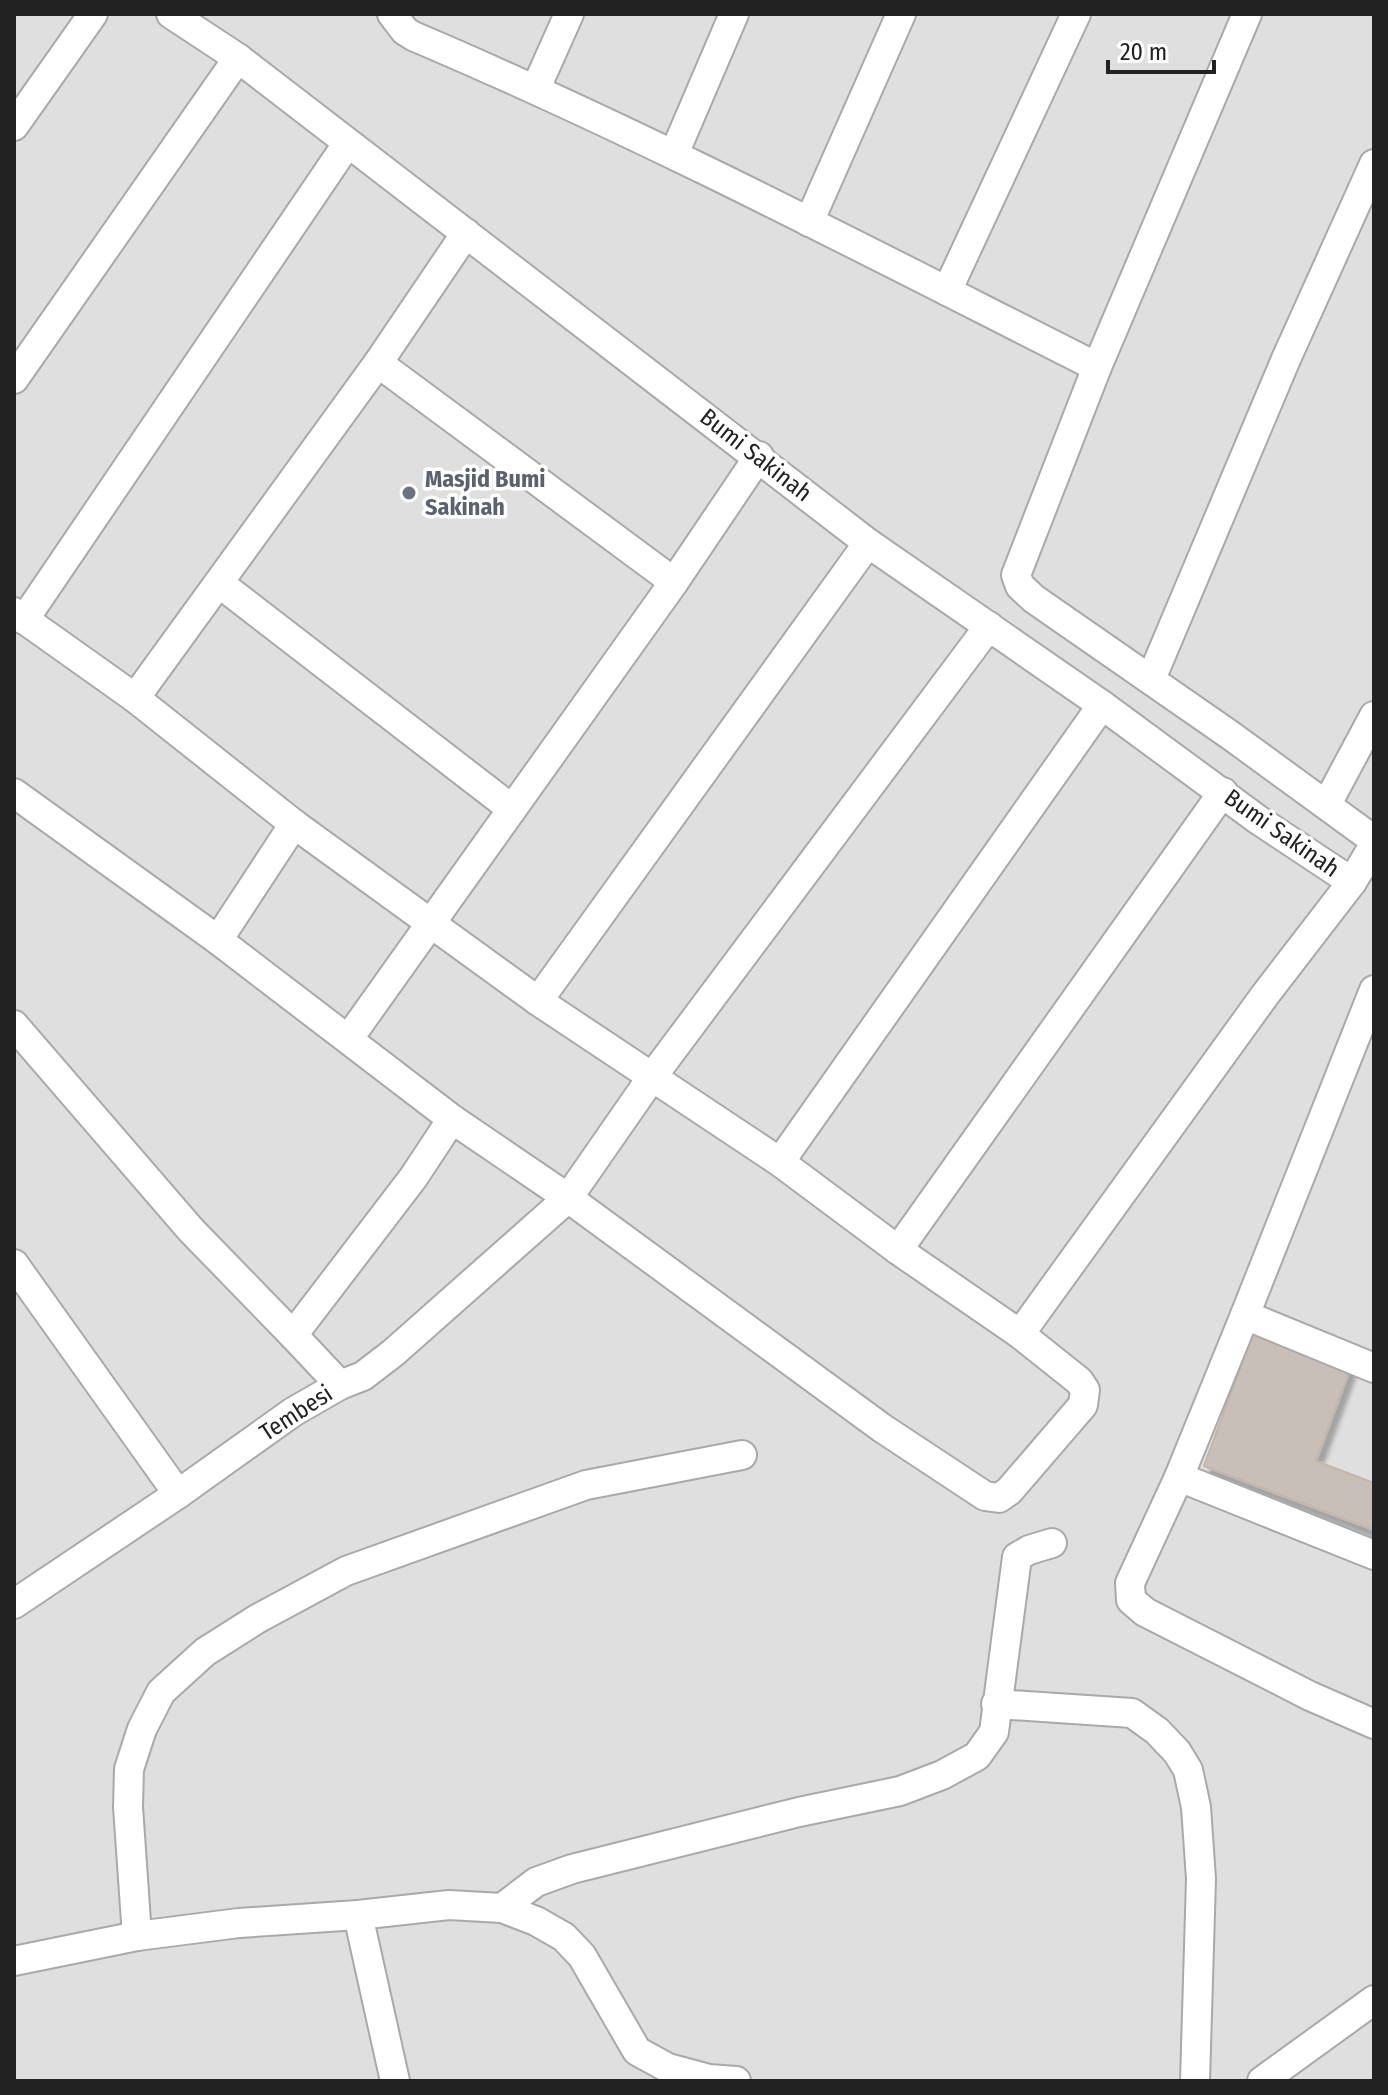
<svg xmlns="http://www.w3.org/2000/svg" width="1388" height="2095" font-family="'Fira Sans Condensed',sans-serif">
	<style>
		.residential { fill: #e0dfdf }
		.building { fill: #c7bfb8; stroke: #c4b6ab; stroke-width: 2; filter: url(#shadow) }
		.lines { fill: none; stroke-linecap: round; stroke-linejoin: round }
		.minor-casing { stroke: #a9a9a9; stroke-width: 32 }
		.minor { stroke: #fff; stroke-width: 28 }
		.worship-dot { fill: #6b7280; stroke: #fff; stroke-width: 3 }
		.labels { text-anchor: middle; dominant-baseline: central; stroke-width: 7; stroke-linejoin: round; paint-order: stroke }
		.street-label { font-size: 24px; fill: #222; stroke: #fff }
		.worship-label { font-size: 24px; font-weight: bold; fill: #5b616d; stroke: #fff; text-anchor: start }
	</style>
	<defs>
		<filter id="shadow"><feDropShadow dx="5" dy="9" stdDeviation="2" flood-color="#0004"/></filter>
	</defs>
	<rect width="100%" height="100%" fill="#f2efe9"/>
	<rect class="residential" x="14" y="14" width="1360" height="2067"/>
	<polygon class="building" points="1256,1325 1353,1361 1316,1461 1374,1483 1374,1530 1204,1466"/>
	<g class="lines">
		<g class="minor-casing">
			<g id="minor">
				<polyline points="171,14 238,58 868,543 1102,705 1257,819 1352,882"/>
				<path d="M392 14 405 31 413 36C646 135 871 253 1097 367L1247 14"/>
				<polyline points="536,88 569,14"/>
				<polyline points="14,126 93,14"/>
				<polyline points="674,154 734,14"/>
				<polyline points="809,222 901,14"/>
				<polyline points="947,291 1076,14"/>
				<polyline points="378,363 674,582"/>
				<polyline points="1097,367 1016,575 1020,586 1034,599 1230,735 1374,840"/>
				<polyline points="14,379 238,58"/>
				<polyline points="219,583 512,809"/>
				<polyline points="14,612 135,698 294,824 538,1001 780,1162 898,1250 1020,1334 1079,1381 1085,1390 1083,1405 1009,1491 999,1498 985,1496 882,1428 568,1198 452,1119 218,940 14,793"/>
				<polyline points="24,620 347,144"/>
				<polyline points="1151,679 1286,359 1374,164"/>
				<polyline points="135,698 378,363 466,233"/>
				<polyline points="1327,804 1374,716"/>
				<polyline points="218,940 294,824"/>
				<polyline points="538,1001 868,543"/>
				<polyline points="14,1025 191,1230 293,1335"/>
				<polyline points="349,1038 674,582 759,456"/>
				<polyline points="780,1162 1102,705"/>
				<polyline points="898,1250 1223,792"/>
				<polyline points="14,1264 178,1494"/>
				<polyline points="1245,1315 1374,990"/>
				<polyline points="1020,1334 1265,995 1352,882 1374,845"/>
				<polyline points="1374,1368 1245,1315 1179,1477 1130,1583 1131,1600 1145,1612 1310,1696 1374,1724"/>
				<polyline points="340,1385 363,1376 393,1353 568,1198 652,1077 989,626"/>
				<polyline points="1179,1477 1374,1555"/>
				<polyline points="14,1604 178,1494 293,1412 340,1385 293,1335 413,1178 452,1119"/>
				<polyline points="996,1704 1132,1713 1157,1731 1177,1752 1188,1770 1196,1807 1201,1879 1195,2081"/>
				<polyline points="502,1908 536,1882 572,1869 799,1812 900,1791 942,1775 977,1756 994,1732 1017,1557 1029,1550 1052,1543"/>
				<polyline points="358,1915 395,2081"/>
				<polyline points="137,1936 128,1807 129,1769 142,1729 161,1692 205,1652 257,1619 346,1571 586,1485 742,1455"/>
				<polyline points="14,1961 137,1936 239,1923 358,1915 449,1905 502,1908 536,1921 564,1937 582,1956 637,2051 668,2068 709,2079 736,2081"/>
				<polyline points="1262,2081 1374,2000"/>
			</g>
		</g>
		<use href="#minor" class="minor"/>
	</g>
	<circle class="worship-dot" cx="409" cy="493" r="8"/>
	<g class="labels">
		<g class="street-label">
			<text transform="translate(756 455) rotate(38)">Bumi Sakinah</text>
			<text transform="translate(1282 833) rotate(35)">Bumi Sakinah</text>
			<text transform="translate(296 1413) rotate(-33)">Tembesi</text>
		</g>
		<g class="worship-label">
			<text x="425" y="479">Masjid Bumi<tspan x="425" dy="28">Sakinah</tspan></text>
		</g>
	</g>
	<rect width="1388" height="2095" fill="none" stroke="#222222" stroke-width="32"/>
	<path d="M1108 60v12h106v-12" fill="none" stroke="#222222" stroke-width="4"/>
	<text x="1120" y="60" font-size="24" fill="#222222" stroke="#ffffff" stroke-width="6" paint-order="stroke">20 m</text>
</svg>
